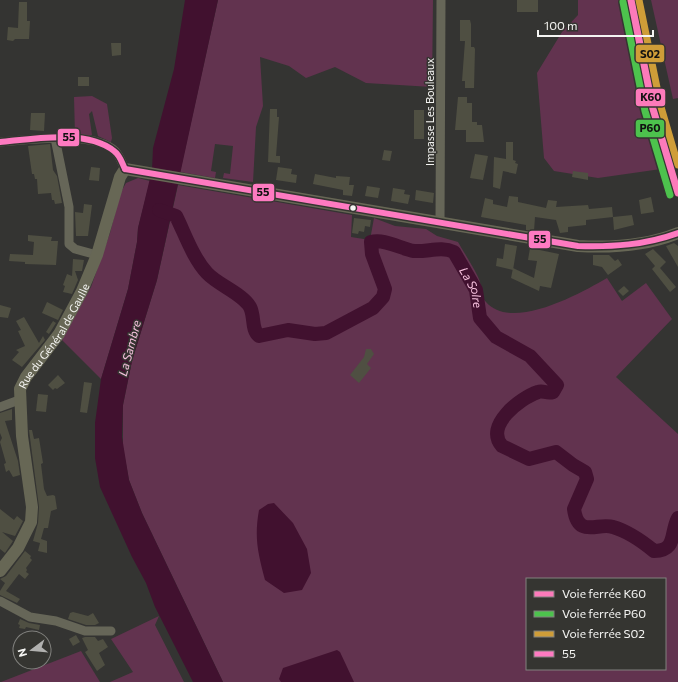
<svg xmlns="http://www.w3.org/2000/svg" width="678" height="682" font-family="Commissioner,sans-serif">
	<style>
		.green { fill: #62334f; fill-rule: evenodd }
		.water { fill: #41112f }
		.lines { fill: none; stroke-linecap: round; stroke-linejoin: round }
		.river { stroke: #41112f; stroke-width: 14 }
		.building { fill: #4f4f42 }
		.street { stroke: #666658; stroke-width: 9 }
		.secondary { stroke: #676755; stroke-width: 12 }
		.bus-1-casing { stroke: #353531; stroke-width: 9 }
		.bus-1 { stroke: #fe7ac1; stroke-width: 6 }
		.rail-1-casing { stroke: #353531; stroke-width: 10 }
		.rail-2-casing { stroke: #353531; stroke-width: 10 }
		.rail-3-casing { stroke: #353531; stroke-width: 10 }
		.rail-1 { stroke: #fc7aba; stroke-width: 7 }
		.rail-2 { stroke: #4dc24d; stroke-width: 7 }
		.rail-3 { stroke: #cf9d38; stroke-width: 7 }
		.bus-dot { fill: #f4f4f2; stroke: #353531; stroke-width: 1.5 }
		.labels { text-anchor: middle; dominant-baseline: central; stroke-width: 3; stroke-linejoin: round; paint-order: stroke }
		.street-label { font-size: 11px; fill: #f4f4f2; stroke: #353531 }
		.water-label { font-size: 12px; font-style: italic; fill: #f6c0dd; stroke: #353531 }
		.line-badge { stroke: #353531; stroke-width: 1.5 }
		.pale-badge-label { font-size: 11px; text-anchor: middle; font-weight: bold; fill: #111 }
	</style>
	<rect width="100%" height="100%" fill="#343432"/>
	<g class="green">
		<polygon points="218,0 433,0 432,87 366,83 335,67 306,78 289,66 260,57 263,106 256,127 253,182 223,178 224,173 230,174 233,146 215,144 211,171 216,172 215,178 180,172"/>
		<polygon points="578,0 624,0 661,169 598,178 554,171 544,158 537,73 562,32 578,15"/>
		<polygon points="651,0 678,0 678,98 673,99"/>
		<polygon points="92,96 107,104 112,138 111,142 98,136 92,111 89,114 92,135 75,135 74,97"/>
		<polygon points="138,178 150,181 138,228 137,242 128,289 101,379 62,340 91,287 110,233 120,194 126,183"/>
		<path d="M178 185 352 215 351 237 370 240 374 218 395 226 426 229 437 236 458 242C463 251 478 274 480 282 481 289 480 296 486 302 512 332 581 293 607 278L622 301 646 283 672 319 616 377 678 434V682H223L142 513 129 480 123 448V405L132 361 157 280ZM527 579H665V669H527Z"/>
		<polygon points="159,616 155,625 184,682 110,682 133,672 111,639"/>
		<polygon points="81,651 100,682 1,682"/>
	</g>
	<g class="water">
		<polygon points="185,0 218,0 157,280 132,361 123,405 122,437 129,480 142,513 223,682 193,682 155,607 146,583 132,557 100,487 95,458 95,423 101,379 128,289 137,242 138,228 152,170 153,148 174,69"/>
		<path d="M274 503 293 523 307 549 311 573 302 590 284 593 265 580C258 553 254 538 259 510L268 504Z"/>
		<polygon points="337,650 340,652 354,682 281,682 279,679 283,668"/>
	</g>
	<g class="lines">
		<path class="river" id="s1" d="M159 210 176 216C185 234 193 258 207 273 218 285 243 294 250 307 255 317 251 329 259 336L288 330 315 334 326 333 373 308 383 297 385 289 372 254 371 242C384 238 401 249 414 251 428 252 441 246 454 252L476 290 480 318 496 337 530 356 557 385 553 392C547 394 543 390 538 392 520 398 484 426 502 446L529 459 556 452 573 465 585 472 587 479 574 509C578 539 598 522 613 527 627 531 643 542 654 551 677 551 670 533 678 518"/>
	</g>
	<g class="building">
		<rect x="517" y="0" width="21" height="12"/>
		<polygon points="19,2 27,2 27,21 30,21 29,39 15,39 13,41 7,40 8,27 18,28"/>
		<polygon points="460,20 470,20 471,24 471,47 474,47 475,49 474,88 465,88 465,81 462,81 465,41 460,41"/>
		<polygon points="111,43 121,43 121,55 112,56"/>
		<rect x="78" y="77" width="11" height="9"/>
		<polygon points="458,97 467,97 467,103 472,103 472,122 477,122 477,125 482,125 484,142 466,142 466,130 455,130"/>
		<polygon points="270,109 277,109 277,117 279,117 276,156 280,156 280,163 268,162"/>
		<rect x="414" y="110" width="10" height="29"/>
		<polygon points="31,113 45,113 44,131 30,130"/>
		<polygon points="506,142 513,142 513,160 516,161 515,163 518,164 516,174 503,171 500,189 493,187 494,157 506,159"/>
		<polygon points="50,144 53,170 57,176 62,203 55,204 54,200 52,200 51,193 38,194 37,179 35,179 34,174 32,174 28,146"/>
		<polygon points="384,150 392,151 390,161 382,160"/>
		<polygon points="475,154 488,156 483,180 470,178"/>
		<polygon points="91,167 100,168 99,181 89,180"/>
		<polygon points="278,167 292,169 291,174 297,175 296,183 276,180"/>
		<polygon points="573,171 588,173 588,180 572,177"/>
		<polygon points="315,174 336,178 336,176 350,177 349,185 354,185 352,196 343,195 343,190 313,184"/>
		<polygon points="367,186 380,188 378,198 365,196"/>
		<polygon points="393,188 405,190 404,194 410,195 408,204 391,201"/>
		<polygon points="416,190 434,193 433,203 415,200"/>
		<polygon points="509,196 518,197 518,202 546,208 548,200 557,201 556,207 588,205 589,209 612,207 613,217 632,215 634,225 614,230 613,217 586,220 586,225 568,227 568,232 560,233 556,220 535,217 534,231 526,230 526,225 481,217 485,198 493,200 493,204 507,207"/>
		<polygon points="651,197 654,212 641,214 639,200"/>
		<polygon points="84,204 92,205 88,236 76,236 75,212 83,213"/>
		<polygon points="354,218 371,220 370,227 365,226 364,232 359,231 358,234 352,233"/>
		<polygon points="28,235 52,237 51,241 58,241 56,265 25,264 25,262 9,261 10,254 33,255 34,242 28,241"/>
		<polygon points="674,243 678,246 678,267 666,246"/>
		<polygon points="505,244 517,246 513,270 496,266 497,258 503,259"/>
		<polygon points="530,248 559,254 551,288 540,286 539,291 511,278 513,268 534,278 537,261 528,260"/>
		<polygon points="653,249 666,262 660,268 676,287 670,292 652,269 655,266 645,254"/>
		<polygon points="593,255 609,255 615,261 618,259 622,265 608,275 602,267 593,265"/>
		<polygon points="73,259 84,260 82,271 75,271 78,280 72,294 63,292 65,286 63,285 67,274 72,276"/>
		<polygon points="624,286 629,291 623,296 618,291"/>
		<polygon points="47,302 63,310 58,320 42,313"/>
		<polygon points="0,305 11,308 8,318 0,317"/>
		<polygon points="24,317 39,343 43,336 45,340 22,367 12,360 19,352 16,350 25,346 18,331 21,330 16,321"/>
		<polygon points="53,321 56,323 49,334 46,332"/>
		<polygon points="366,349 371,349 374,354 367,364 371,368 359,383 350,375 364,357"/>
		<polygon points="58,375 65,383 57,389 55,388 53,390 48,385"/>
		<polygon points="84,382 92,383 87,413 80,412"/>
		<polygon points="38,394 48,395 46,412 36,411"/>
		<polygon points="12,409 12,420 5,421 18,461 20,475 13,477 9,470 6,472 4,464 6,463 0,442 2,438 0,433 0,413"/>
		<polygon points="29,430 32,430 34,439 39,438 43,463 41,464 44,489 47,496 53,495 55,496 57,509 51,511 48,528 44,528 41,539 47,541 47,553 38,551 40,543 33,541 38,523 39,507"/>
		<polygon points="0,509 14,520 17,516 23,521 15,536 2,532 13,541 5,553 0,549"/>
		<polygon points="25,551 31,556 30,558 32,560 26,568 27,570 26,572 29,574 25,579 19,574 6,591 20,599 17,603 0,595 0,591 5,583 0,579 6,576"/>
		<polygon points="73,612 88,616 93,613 99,623 95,625 86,625 68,619 70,613"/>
		<polygon points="20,619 29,623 40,625 39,630 26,627 25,629 19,628 20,625 18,624"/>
		<polygon points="76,635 80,642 73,646 69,639"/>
		<polygon points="85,637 95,637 98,641 103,639 108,647 99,653 105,665 97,671 85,652 88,650 82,638"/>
	</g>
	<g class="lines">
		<g class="street">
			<polyline points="55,138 69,207 69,244 75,249 97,255"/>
			<path d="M0 142C28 140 93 130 115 151 120 156 122 163 125 169"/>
			<polyline points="440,223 441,0"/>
			<polyline points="0,407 19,400"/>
			<polyline points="0,601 30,617 56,621 85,631 111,631"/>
		</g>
		<path class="secondary" id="s2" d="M0 571 18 548 31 522 32 507 22 436 20 389 26 377 59 334 82 291 97 255 120 177 125 169 578 246C613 248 646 246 678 233"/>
		<g class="bus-1-casing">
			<g id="bus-1">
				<path d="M0 142C32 139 87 129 114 151 120 155 122 163 125 169"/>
				<path d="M125 169 578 246C613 247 645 245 678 233"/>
			</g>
		</g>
		<use href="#bus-1" class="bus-1"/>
		<g class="rail-1-casing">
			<polyline id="rail-1" points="631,0 653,109 678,193"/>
		</g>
		<g class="rail-2-casing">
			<polyline id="rail-2" points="623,2 645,111 670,195"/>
		</g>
		<g class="rail-3-casing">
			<polyline id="rail-3" points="639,0 661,107 678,165"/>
		</g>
		<use href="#rail-1" class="rail-1"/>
		<use href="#rail-2" class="rail-2"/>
		<use href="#rail-3" class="rail-3"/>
	</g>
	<circle class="bus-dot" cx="353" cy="208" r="3.5"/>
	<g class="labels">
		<g class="street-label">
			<text transform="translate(429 112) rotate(-90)">Impasse Les Bouleaux</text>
			<text stroke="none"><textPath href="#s2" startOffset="255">Rue du Général de Gaulle</textPath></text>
		</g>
		<g class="water-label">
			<text stroke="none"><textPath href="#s1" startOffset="488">La Solre</textPath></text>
			<text transform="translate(129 348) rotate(-75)">La Sambre</text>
		</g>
	</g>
	<g class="line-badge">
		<rect x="635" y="44" width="30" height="19" rx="4" fill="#cf9d38"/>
		<rect x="635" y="88" width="31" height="19" rx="4" fill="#fc7aba"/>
		<rect x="635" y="119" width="30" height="19" rx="4" fill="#4dc24d"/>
		<rect x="57" y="128" width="23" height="19" rx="4" fill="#fe7ac1"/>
		<rect x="252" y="183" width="23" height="19" rx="4" fill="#fe7ac1"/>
		<rect x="528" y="230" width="23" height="19" rx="4" fill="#fe7ac1"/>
	</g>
	<g class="pale-badge-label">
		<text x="650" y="58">S02</text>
		<text x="651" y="101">K60</text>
		<text x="650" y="132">P60</text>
		<text x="69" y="141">55</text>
		<text x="263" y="196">55</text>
		<text x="540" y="243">55</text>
	</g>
	<rect x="526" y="578" width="140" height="92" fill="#353531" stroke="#81817e"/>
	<rect x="534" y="591" width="20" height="6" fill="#fc7aba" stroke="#81817e"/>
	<text x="562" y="598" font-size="12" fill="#f4f4f2">Voie ferrée K60</text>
	<rect x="534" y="611" width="20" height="6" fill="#4dc24d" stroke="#81817e"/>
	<text x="562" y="618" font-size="12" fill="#f4f4f2">Voie ferrée P60</text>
	<rect x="534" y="631" width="20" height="6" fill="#cf9d38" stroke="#81817e"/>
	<text x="562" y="638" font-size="12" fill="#f4f4f2">Voie ferrée S02</text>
	<rect x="534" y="651" width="20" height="6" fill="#fe7ac1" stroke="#81817e"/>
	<text x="562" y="658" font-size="12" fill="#f4f4f2">55</text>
	<g transform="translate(32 650) rotate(254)"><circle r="19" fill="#353531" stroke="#81817e"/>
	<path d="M0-3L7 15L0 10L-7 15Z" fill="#b1b1af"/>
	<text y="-6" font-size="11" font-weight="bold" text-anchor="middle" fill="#f4f4f2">N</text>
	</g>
	<path d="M538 30v6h115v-6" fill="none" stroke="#f4f4f2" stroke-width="2"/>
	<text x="544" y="30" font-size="12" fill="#f4f4f2" stroke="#353531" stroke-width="3" paint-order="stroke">100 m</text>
</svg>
